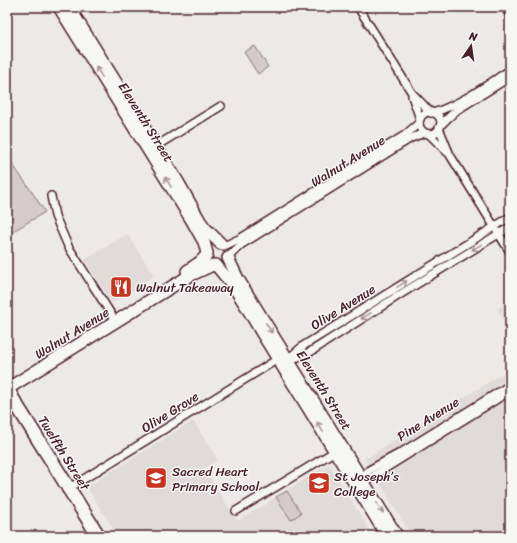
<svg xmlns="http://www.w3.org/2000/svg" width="517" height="543" font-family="Sriracha,sans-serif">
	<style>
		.built { fill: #e0dad8 }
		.green { fill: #d4cbca; stroke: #8f757a }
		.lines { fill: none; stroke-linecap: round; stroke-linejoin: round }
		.street-casing { stroke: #4a1f2b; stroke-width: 10 }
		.secondary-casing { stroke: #4a1f2b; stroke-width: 14 }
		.street { stroke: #f6f6f2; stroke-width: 7 }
		.secondary { stroke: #f6f6f2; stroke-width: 11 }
		.oneway { stroke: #a99598 }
		.labels { text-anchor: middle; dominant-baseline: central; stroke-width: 3; stroke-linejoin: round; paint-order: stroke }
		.street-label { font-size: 13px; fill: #4a1f2b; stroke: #f6f6f2 }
		.poi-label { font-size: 13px; fill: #4a1f2b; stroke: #f6f6f2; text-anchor: start }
	</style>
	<rect width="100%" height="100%" fill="#ece9e6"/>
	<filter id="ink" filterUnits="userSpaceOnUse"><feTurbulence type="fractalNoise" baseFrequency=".025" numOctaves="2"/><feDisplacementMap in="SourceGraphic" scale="8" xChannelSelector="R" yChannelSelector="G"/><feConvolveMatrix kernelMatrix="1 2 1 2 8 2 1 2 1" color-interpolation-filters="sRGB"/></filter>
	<g filter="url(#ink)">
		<g class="built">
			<polygon points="127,234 154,276 112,303 85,260"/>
			<polygon points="510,301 510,330 497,309"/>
			<polygon points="510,369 510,536 412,536 365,459"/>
			<polygon points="193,421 218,460 204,469 237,521 268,503 268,502 329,464 373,536 118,536 87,487"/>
		</g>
		<g class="green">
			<polygon points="255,46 268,67 258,74 244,52"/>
			<polygon points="7,153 17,171 30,189 45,212 7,235"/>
			<polygon points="287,491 301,513 291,520 276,497"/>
		</g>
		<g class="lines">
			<g class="street-casing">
				<g id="street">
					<polyline points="358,7 412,93 431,113"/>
					<polyline points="505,7 510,16"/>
					<polyline points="412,96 420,119"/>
					<circle cx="430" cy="123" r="11"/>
					<path d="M433 113C461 104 485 86 510 70"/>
					<polyline points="440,126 449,117 457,110 510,77"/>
					<polyline points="439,128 450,155 510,252"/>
					<polyline points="429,134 447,152"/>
					<polyline points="153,148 221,106"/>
					<polyline points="51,196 55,216 68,246 116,322"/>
					<polyline points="224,246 241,238 405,135 419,123"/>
					<polyline points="229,256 242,244 252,238 411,138 424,133"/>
					<polyline points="288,359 303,346 510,217"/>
					<polyline points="289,359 298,357 310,352 404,292 510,227"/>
					<polyline points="7,382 15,397 102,536"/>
					<polyline points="7,395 95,536"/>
					<polyline points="362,480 365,474 369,470 402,452 510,385"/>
					<polyline points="362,480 369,479 373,476 510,391"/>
					<polyline points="66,490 281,357"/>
					<polyline points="236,511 337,450"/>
				</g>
			</g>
			<g class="secondary-casing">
				<g id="secondary">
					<polyline points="59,7 191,219 204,242 207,253"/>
					<polyline points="69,7 178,182 200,221 205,228 221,244"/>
					<polyline points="228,258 238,279 397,536"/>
					<polyline points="216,265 234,287 246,306 260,330 387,536"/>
					<polyline points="187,271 200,262 207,255"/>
					<polyline points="7,389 189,276 213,265"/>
				</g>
			</g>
			<use href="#street" class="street"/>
			<use href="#secondary" class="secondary"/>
		</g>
		<defs><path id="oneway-shaft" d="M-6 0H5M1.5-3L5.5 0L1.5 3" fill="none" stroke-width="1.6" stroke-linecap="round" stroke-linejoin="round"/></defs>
		<g class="oneway">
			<use href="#oneway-shaft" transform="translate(99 72) rotate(-122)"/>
			<use href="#oneway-shaft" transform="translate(168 182) rotate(-122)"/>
			<use href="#oneway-shaft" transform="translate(477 247) rotate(149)"/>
			<use href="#oneway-shaft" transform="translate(402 284) rotate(-32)"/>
			<use href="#oneway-shaft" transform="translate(366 316) rotate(148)"/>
			<use href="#oneway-shaft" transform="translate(269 328) rotate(58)"/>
			<use href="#oneway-shaft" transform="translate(320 427) rotate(-122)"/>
			<use href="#oneway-shaft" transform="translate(380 508) rotate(58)"/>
		</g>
	</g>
	<defs>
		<g id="restaurant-square" transform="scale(1.15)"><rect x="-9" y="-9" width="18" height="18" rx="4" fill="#c8321e" stroke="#f6f6f2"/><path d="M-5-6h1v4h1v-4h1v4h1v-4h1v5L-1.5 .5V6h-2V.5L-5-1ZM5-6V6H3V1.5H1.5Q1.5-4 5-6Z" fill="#fff"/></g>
		<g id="school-square" transform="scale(1.15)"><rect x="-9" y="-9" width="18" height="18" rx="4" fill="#c8321e" stroke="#f6f6f2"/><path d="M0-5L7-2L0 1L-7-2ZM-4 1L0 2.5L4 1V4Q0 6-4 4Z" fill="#fff"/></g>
	</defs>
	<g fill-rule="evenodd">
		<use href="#restaurant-square" x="121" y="287"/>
		<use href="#school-square" x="156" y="478"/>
		<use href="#school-square" x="319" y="483"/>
	</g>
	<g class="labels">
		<g class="street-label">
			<text transform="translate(146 122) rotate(58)">Eleventh Street</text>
			<text transform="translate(348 161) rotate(-32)">Walnut Avenue</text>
			<text transform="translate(343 307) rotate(-32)">Olive Avenue</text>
			<text transform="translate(72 333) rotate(-32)">Walnut Avenue</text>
			<text transform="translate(324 390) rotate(58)">Eleventh Street</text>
			<text transform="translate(170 412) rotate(-32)">Olive Grove</text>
			<text transform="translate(428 419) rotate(-32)">Pine Avenue</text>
			<text transform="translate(64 453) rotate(58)">Twelfth Street</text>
		</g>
		<g class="poi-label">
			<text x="136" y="287">Walnut Takeaway</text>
			<text x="172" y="471">Sacred Heart<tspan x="172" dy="15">Primary School</tspan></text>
			<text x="334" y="476">St Joseph’s<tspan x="334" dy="15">College</tspan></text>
		</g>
	</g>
	<rect width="517" height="543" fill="none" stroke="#f6f6f2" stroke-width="24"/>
	<rect x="12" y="12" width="493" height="519" fill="none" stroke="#4a1f2b" stroke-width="1.5" filter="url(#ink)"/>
	<g transform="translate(471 46) rotate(13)" stroke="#f6f6f2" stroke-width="3" paint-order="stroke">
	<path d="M0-3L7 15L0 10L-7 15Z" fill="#4a1f2b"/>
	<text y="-6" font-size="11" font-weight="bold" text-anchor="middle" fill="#4a1f2b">N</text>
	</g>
</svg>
